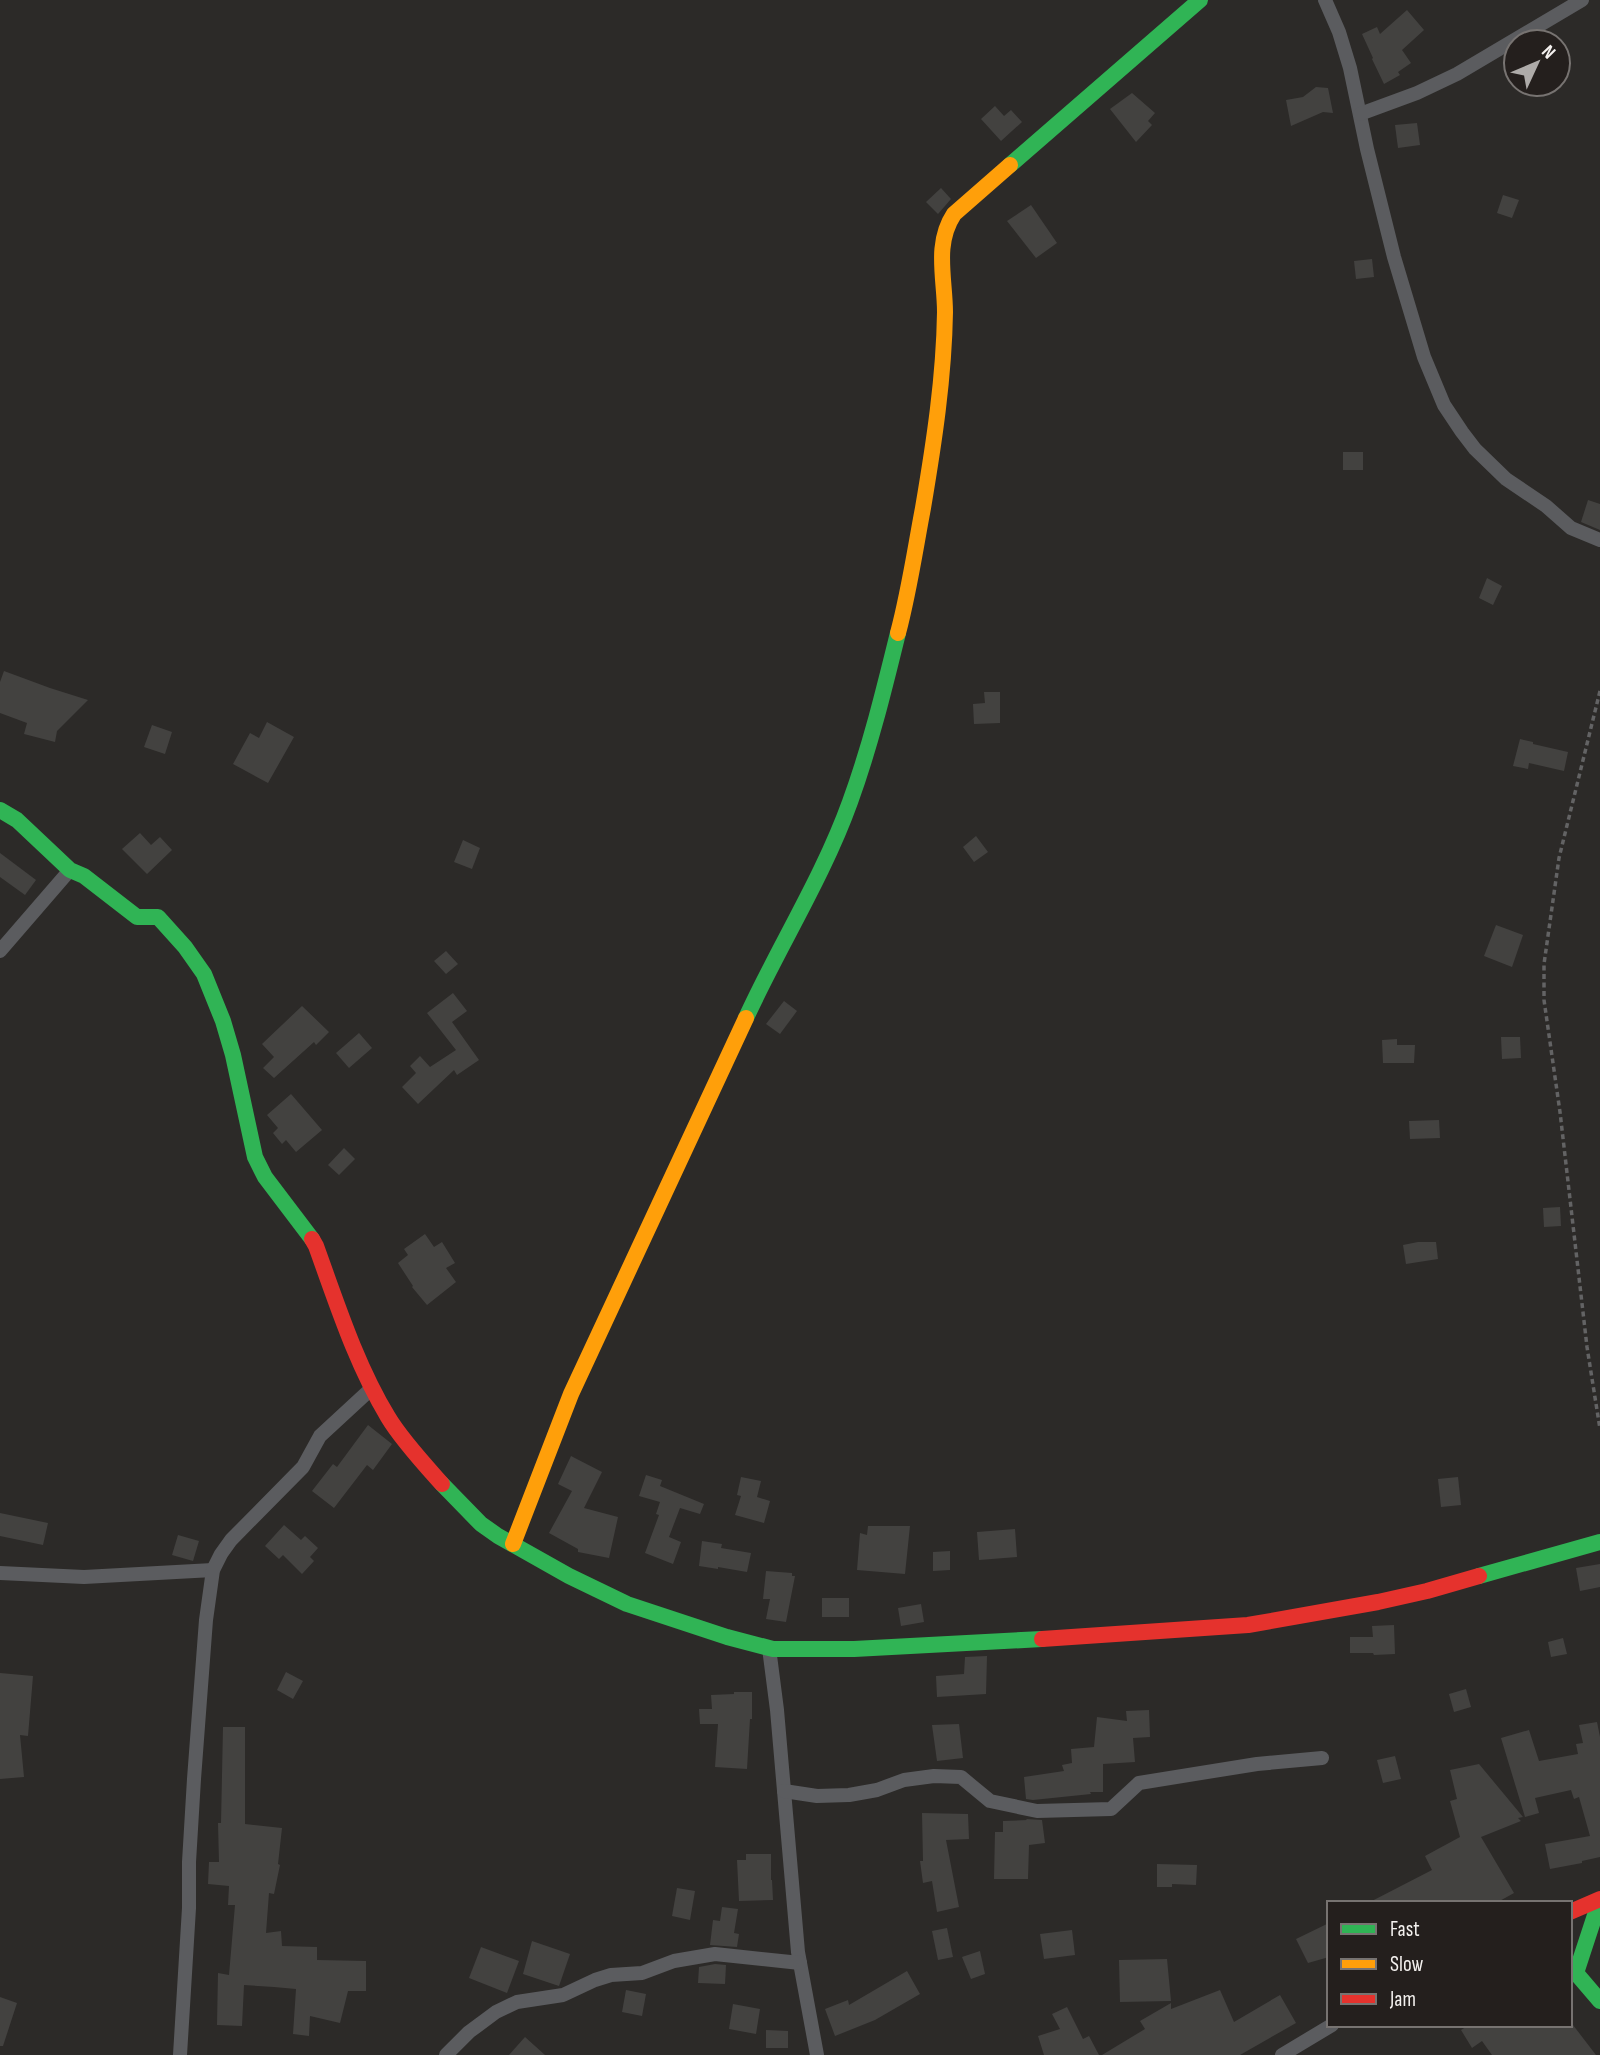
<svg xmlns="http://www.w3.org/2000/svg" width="1600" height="2055" font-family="'Sofia Sans Condensed',sans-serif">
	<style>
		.building { fill: #434240 }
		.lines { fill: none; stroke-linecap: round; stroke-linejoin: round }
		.path { stroke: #636364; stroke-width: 3.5; stroke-dasharray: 5 3.5; stroke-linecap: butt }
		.street { stroke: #5b5c5f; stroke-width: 14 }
		.fast { stroke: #30b455; stroke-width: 16 }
		.slow { stroke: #ff9f0a; stroke-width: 16 }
		.jam { stroke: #e5322d; stroke-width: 16 }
	</style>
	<rect width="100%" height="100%" fill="#2c2a28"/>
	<g class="building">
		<polygon points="1407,10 1424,30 1402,50 1411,63 1398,72 1400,75 1384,84 1372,59 1373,58 1362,34 1377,27 1380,34"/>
		<polygon points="1316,87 1328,88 1333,113 1323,112 1291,126 1286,100 1303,97"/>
		<polygon points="1132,93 1155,113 1148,121 1152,125 1136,142 1110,109"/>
		<polygon points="995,106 1004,116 1011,110 1022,122 1001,141 981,119"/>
		<polygon points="1417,123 1420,145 1398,148 1395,125"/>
		<polygon points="941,188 951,199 938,214 926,202"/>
		<polygon points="1503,195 1519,200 1512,218 1497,213"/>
		<polygon points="1031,205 1057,243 1036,258 1007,221"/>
		<polygon points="1372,259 1374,277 1356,279 1354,261"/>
		<rect x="1343" y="452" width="20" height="18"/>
		<polygon points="1588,500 1600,504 1600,530 1581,522"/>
		<polygon points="1487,578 1502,586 1493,605 1479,598"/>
		<polygon points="4,671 50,688 88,700 57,731 55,742 24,734 27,723 0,713 0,682"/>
		<polygon points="984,692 1000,692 1000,723 974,724 973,704 985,703"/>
		<polygon points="267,722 294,737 268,783 233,764 250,733 259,738"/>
		<polygon points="152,725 172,732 165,754 144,747"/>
		<polygon points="1520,739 1533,742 1533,744 1568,752 1564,771 1529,763 1528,769 1513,766"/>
		<polygon points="140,833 151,845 160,837 172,850 147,874 122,849"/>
		<polygon points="976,836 988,852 974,862 963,847"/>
		<polygon points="463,840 480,848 472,869 454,862"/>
		<polygon points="0,853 36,880 25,895 0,877"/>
		<polygon points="1496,925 1523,935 1512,967 1484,956"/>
		<polygon points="446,951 458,964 446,974 434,961"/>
		<polygon points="453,993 467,1011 452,1022 479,1060 457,1075 454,1070 418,1104 402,1087 416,1073 410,1066 420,1056 430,1067 456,1050 427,1013"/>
		<polygon points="784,1001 797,1011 780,1034 766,1024"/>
		<polygon points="302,1006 329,1032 316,1045 314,1042 274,1078 263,1068 274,1057 262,1044"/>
		<polygon points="359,1033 372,1048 349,1068 336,1053"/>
		<polygon points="1501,1037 1520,1037 1521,1058 1502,1059"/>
		<polygon points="1397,1039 1397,1045 1415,1045 1414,1063 1383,1063 1382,1040"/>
		<polygon points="291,1094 322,1130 296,1152 286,1140 282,1144 273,1133 278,1128 267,1115"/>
		<polygon points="1439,1120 1440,1138 1410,1139 1409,1121"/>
		<polygon points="344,1148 355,1159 339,1175 328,1165"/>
		<polygon points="1560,1207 1561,1226 1544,1227 1543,1208"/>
		<polygon points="425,1234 434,1247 442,1242 455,1263 446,1268 456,1282 427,1305 412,1287 413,1286 398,1263 408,1255 404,1249"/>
		<polygon points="1418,1242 1436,1242 1438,1259 1406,1264 1403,1245"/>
		<polygon points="368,1425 392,1444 373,1470 367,1465 334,1508 312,1491 333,1464 337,1467"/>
		<polygon points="571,1456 602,1472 584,1508 618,1517 609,1558 578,1552 578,1549 549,1533 572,1491 558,1484"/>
		<polygon points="646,1475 662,1480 660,1486 704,1504 700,1514 680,1508 669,1537 681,1542 673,1564 645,1553 659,1515 656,1514 660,1502 639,1496"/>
		<polygon points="741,1477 761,1481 757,1497 770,1501 764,1523 735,1515 741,1496 737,1495"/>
		<polygon points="1458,1477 1461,1505 1441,1507 1438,1479"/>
		<polygon points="0,1513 48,1523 43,1545 0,1536"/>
		<polygon points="284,1525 301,1540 305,1536 318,1548 310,1557 314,1561 302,1574 283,1555 279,1559 265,1546"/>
		<polygon points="868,1526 910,1526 905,1574 857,1570 860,1533 867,1535"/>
		<polygon points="1015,1529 1017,1557 979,1560 977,1532"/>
		<polygon points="178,1535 199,1541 193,1561 172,1555"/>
		<polygon points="702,1541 722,1544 721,1548 751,1553 747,1572 718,1567 718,1569 699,1566"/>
		<polygon points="950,1551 950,1570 933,1571 933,1552"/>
		<polygon points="1600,1564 1600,1587 1580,1591 1576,1568"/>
		<polygon points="766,1571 792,1573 792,1576 795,1576 786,1622 766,1619 770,1599 763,1599"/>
		<rect x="822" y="1598" width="27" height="19"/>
		<polygon points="921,1604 924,1622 901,1626 898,1608"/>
		<polygon points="1394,1625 1395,1654 1374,1655 1373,1653 1350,1653 1350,1637 1373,1637 1372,1626"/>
		<polygon points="1563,1638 1567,1654 1551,1657 1548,1642"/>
		<polygon points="987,1656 986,1694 937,1697 936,1676 964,1674 965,1657"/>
		<polygon points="286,1672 303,1681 293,1699 277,1690"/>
		<polygon points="0,1673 33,1676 28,1736 20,1735 24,1777 0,1779"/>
		<polygon points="1466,1689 1471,1707 1454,1712 1449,1694"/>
		<polygon points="734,1692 752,1692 752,1719 750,1719 747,1769 715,1767 718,1724 700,1724 699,1709 712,1709 711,1695 734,1694"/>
		<polygon points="1149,1710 1150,1737 1133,1738 1135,1762 1103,1764 1103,1792 1090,1792 1091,1794 1033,1800 1026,1799 1024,1777 1064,1771 1062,1765 1072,1763 1071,1749 1094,1747 1097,1717 1127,1721 1126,1711"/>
		<polygon points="1597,1722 1600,1737 1600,1857 1582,1861 1582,1863 1550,1869 1545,1844 1590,1836 1579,1797 1574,1799 1571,1790 1535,1798 1539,1813 1525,1817 1501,1738 1529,1730 1539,1761 1578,1754 1576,1744 1583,1743 1579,1725"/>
		<polygon points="959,1724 963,1758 937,1761 932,1725"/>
		<polygon points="223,1727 245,1727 245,1824 282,1828 278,1864 280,1865 274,1894 269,1893 266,1933 281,1931 282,1946 317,1947 317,1960 366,1961 366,1991 348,1991 340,2023 310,2016 309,2036 293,2034 296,1989 274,1987 244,1985 242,2026 217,2025 218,1973 229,1975 235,1905 228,1905 229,1886 208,1884 209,1862 219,1862 218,1823 221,1823"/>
		<polygon points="1395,1756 1401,1779 1383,1783 1377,1760"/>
		<polygon points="1479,1764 1523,1817 1518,1818 1521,1821 1481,1837 1514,1893 1496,1903 1368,1903 1432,1870 1425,1856 1460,1837 1450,1801 1457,1799 1450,1770"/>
		<polygon points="922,1813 968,1814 969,1839 946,1840 959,1907 937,1912 932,1881 923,1883 920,1861 923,1861"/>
		<polygon points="1026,1819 1042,1820 1045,1843 1029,1845 1028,1879 994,1879 995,1832 1003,1832 1003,1821 1027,1820"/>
		<polygon points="746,1854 771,1854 771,1880 772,1880 773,1900 739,1901 737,1860 746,1860"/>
		<polygon points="1157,1864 1197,1865 1196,1885 1172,1884 1172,1887 1157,1887"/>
		<polygon points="677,1888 695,1891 690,1920 672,1916"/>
		<polygon points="722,1907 738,1909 734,1933 739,1934 737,1947 710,1945 713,1920 720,1921"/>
		<polygon points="1329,1923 1329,1957 1308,1963 1296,1939"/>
		<polygon points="947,1928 953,1957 938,1960 932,1931"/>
		<polygon points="1072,1930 1075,1955 1044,1959 1040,1934"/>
		<polygon points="532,1941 570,1954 559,1986 523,1974"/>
		<polygon points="481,1947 519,1961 507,1993 469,1978"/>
		<polygon points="980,1951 985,1974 971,1979 962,1957"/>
		<polygon points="1167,1959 1171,2001 1120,2002 1119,1960"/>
		<polygon points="715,1964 726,1965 725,1984 698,1983 699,1967"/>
		<polygon points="907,1971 920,1994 875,2020 835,2036 825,2009 848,2000 849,2005"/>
		<polygon points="626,1990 646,1994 642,2016 622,2012"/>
		<polygon points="1220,1990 1234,2022 1280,1995 1296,2023 1240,2055 1102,2055 1145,2029 1140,2021 1171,2003 1171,2009"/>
		<polygon points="0,1997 17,2003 3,2046 0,2046"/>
		<polygon points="733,2004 760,2009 756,2034 729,2029"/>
		<polygon points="1067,2007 1083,2039 1089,2036 1099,2055 1044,2055 1038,2036 1060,2029 1052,2014"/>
		<polygon points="1469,2025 1573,2025 1596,2055 1492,2055 1482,2041 1472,2048 1461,2030"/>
		<polygon points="766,2030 788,2031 788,2048 766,2048"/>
		<polygon points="525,2037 545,2055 509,2055"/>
	</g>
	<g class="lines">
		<polyline class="path" points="1600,691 1559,858 1544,964 1544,1000 1560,1112 1587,1347 1600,1429"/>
		<g class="street">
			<polyline points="1325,0 1339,32 1350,68 1367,149 1394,257 1424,357 1444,405 1462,432 1475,449 1506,479 1546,506 1571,528 1600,540"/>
			<polyline points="1360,114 1417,93 1457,74 1582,0"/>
			<polyline points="0,951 70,870"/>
			<polyline points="0,1573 84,1577 213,1570"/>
			<polyline points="773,1649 772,1652 769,1648 777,1710 798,1952 817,2055"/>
			<polyline points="784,1791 817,1796 849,1795 877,1790 904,1780 934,1776 961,1777 990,1801 1037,1811 1111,1809 1139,1783 1257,1764 1322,1758"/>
			<polyline points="180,2055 189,1908 189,1862 194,1779 206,1620 213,1570 221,1554 231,1540 303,1467 320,1436 372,1388"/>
			<polyline points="446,2055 469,2032 496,2012 517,2002 563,1995 595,1980 611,1975 642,1973 674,1961 715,1954 800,1963"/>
			<polyline points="1282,2055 1332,2025"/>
		</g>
		<g class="fast">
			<polyline points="1010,165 1200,0"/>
			<polyline points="0,810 17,820 70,870 84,876 137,917 158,917 185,947 204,974 223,1021 233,1055 255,1157 265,1177 312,1239"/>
			<path d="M746 1018C779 946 823 877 850 802 870 747 884 690 898 633"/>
			<polyline points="442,1484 481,1524 498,1536 569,1576 627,1604 727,1637 773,1649 854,1649 1042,1639"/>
			<polyline points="1479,1576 1600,1542"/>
			<polyline points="1570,1971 1576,1973 1600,2001"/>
			<polyline points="1576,1973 1600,1900"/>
		</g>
		<g class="slow">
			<path d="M898 633C909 592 915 550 923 508 934 443 944 378 945 312 945 279 934 244 954 214L1010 165"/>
			<polyline points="513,1544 571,1394 746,1018"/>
		</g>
		<g class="jam">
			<path d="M312 1239 316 1246C337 1304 356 1364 388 1417 401 1439 425 1465 442 1484"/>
			<polyline points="1042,1639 1248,1625 1378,1602 1427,1591 1479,1576"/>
			<polyline points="1570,1912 1600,1899"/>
		</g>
	</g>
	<rect x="1327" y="1901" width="245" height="126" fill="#241f1d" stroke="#777371" stroke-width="2"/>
	<rect x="1341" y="1924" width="35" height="10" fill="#30b455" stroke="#777371" stroke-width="2"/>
	<text x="1390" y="1936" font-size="21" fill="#f4f1ef">Fast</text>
	<rect x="1341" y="1959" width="35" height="10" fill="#ff9f0a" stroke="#777371" stroke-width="2"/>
	<text x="1390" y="1971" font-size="21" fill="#f4f1ef">Slow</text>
	<rect x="1341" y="1994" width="35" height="10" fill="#e5322d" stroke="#777371" stroke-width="2"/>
	<text x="1390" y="2006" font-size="21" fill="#f4f1ef">Jam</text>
	<g transform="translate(1537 63) rotate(46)"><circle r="33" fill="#241f1d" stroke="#777371" stroke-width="2"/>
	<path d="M0-5L12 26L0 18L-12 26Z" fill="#aeaba9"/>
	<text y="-10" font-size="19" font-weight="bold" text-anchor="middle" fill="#f4f1ef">N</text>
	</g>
</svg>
